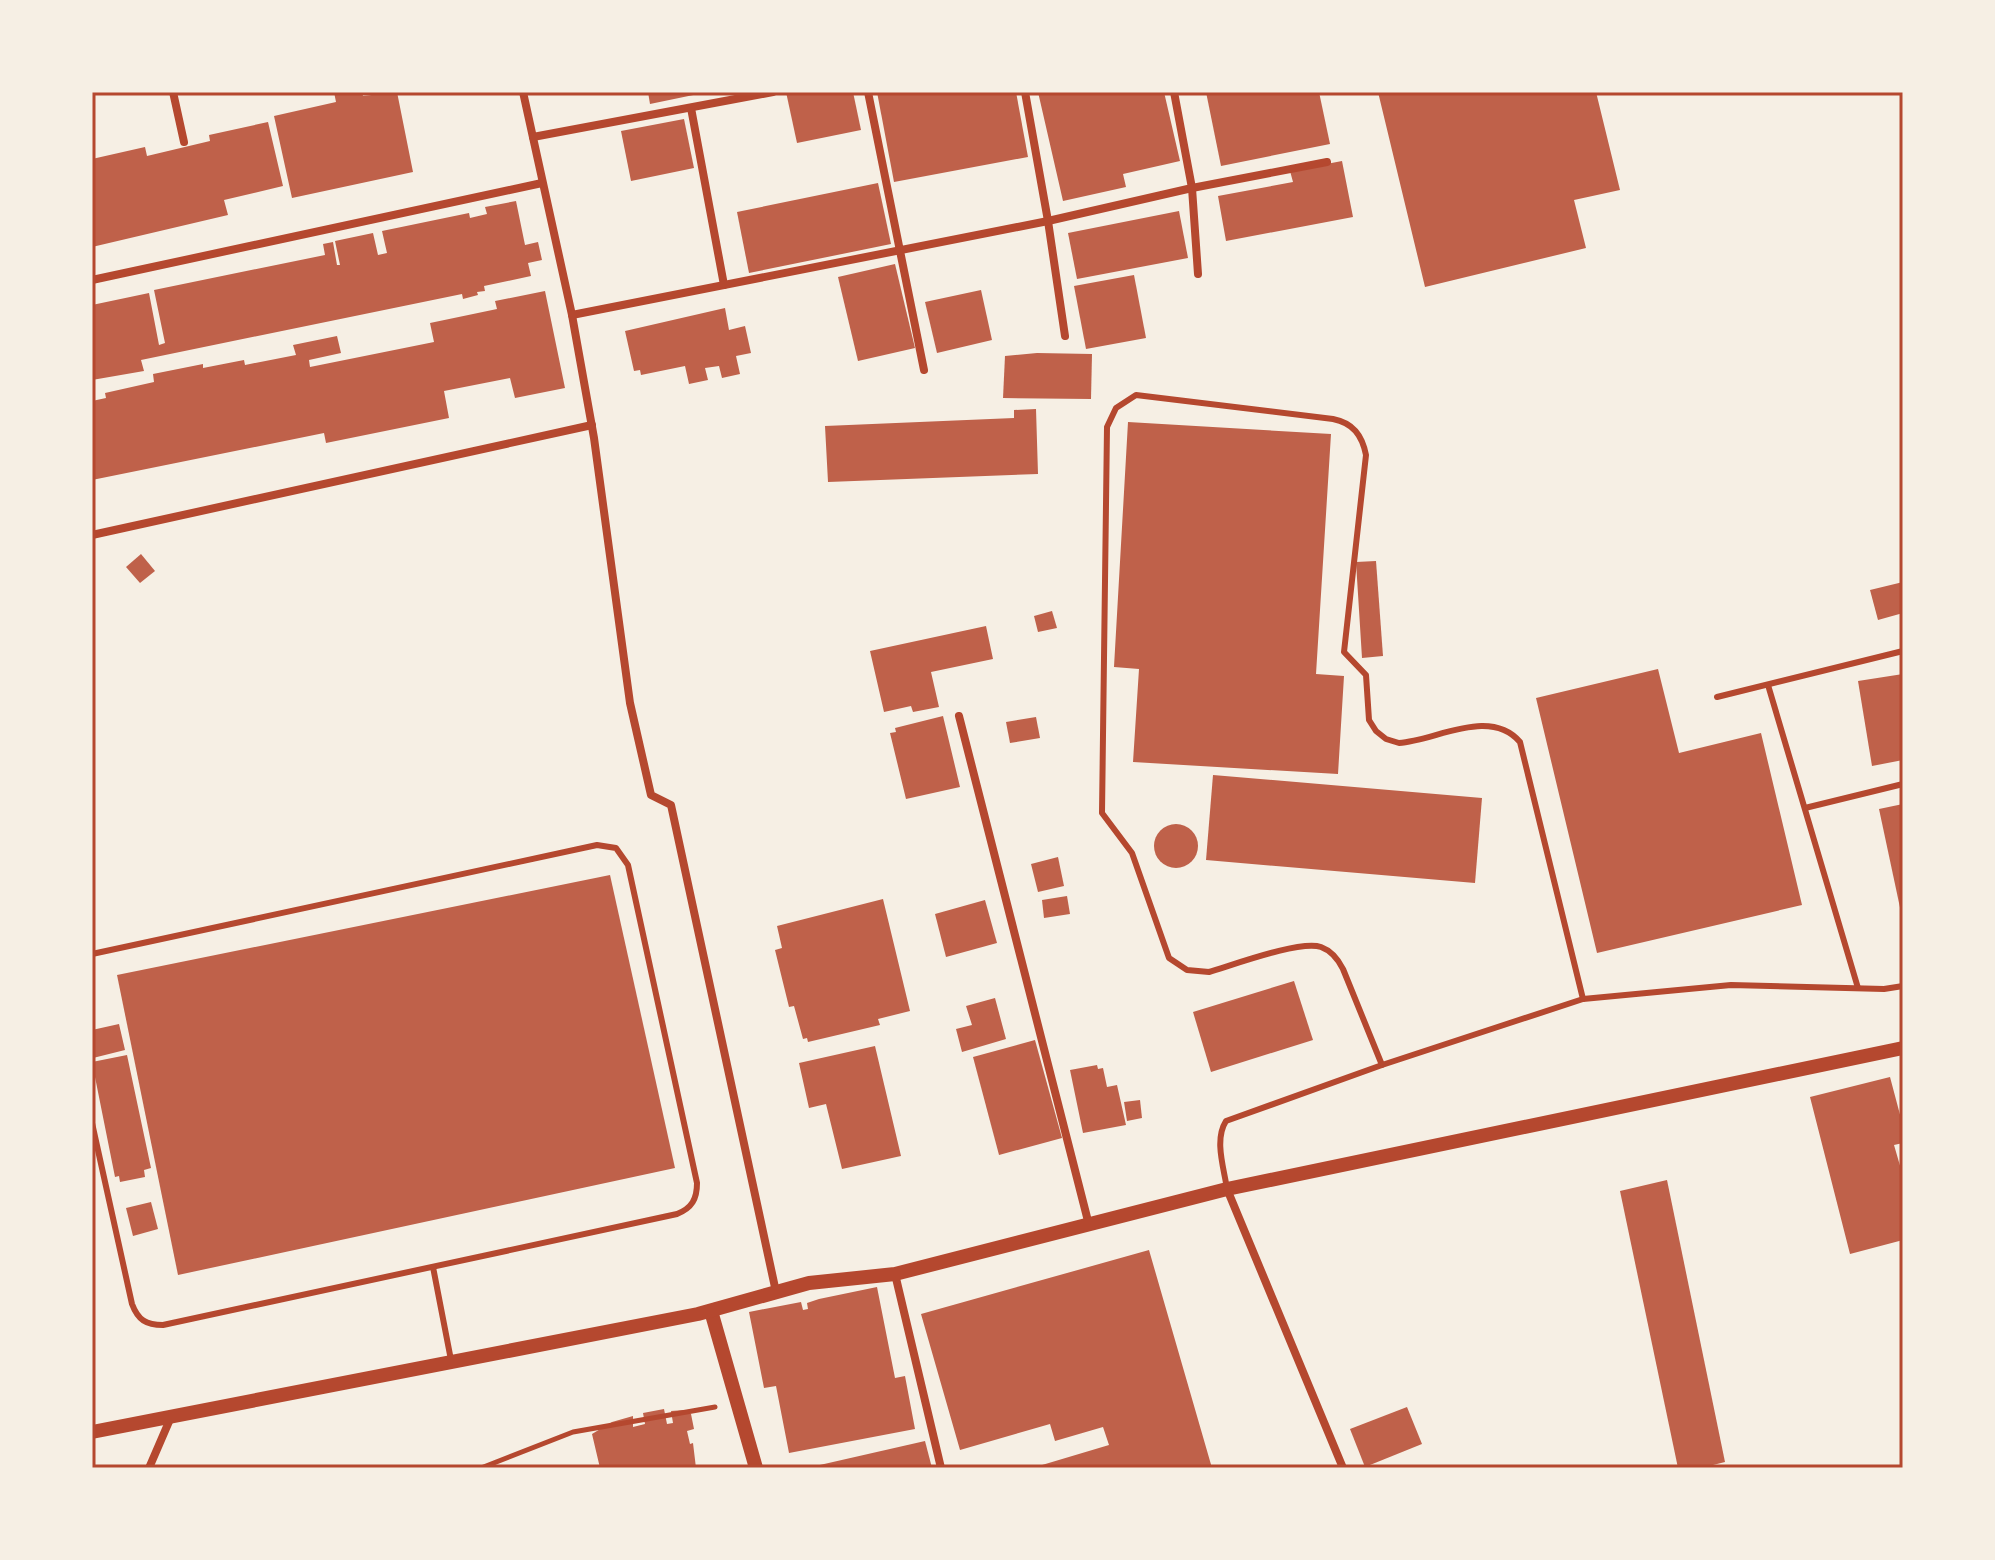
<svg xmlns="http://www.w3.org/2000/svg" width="1995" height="1560" font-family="Inter,sans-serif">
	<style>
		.building { fill: #bf614a }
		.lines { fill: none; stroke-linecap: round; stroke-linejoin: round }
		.path { stroke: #b5482f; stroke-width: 5 }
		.service { stroke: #b5482f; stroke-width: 6 }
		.minor { stroke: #b5482f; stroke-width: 8 }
		.tertiary { stroke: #b5482f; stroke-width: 14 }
		.neatline { fill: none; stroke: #b5482f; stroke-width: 3 }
	</style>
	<rect width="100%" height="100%" fill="#f6efe4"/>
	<g class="building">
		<polygon points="334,92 362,92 363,96 397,92 413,172 292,198 274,116 336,102"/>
		<polygon points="648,92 703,92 703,93 650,104"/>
		<polygon points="786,92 853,92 861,130 797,143"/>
		<polygon points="877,92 1016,92 1028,157 894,182"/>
		<polygon points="1038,92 1164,92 1180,161 1123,174 1126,187 1063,201"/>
		<polygon points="1206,92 1319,92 1330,144 1221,166"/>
		<polygon points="1378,92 1596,92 1620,190 1574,200 1586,248 1425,287"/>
		<polygon points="684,119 694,168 631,181 621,131"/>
		<polygon points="268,122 283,186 224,200 228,215 92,247 92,159 145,147 147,156 210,141 209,135"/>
		<polygon points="1342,161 1353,217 1226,241 1218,196 1293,182 1290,171"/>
		<polygon points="878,183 891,244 749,273 737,212"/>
		<polygon points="516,201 525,245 538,242 542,260 528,263 531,276 484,286 485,291 477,292 478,295 463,299 462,294 141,360 144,371 92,380 92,305 149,293 159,345 165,343 154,290 325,255 323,244 333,242 337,265 340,265 335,241 373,233 378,255 387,253 382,231 469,213 470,218 487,214 485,207"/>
		<polygon points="1179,211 1188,258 1077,279 1068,233"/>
		<polygon points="895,264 915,348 858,361 838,277"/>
		<polygon points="1134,275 1146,338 1086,349 1074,286"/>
		<polygon points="981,290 992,340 937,353 925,302"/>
		<polygon points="545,291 565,388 515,398 510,378 444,391 449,418 326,443 324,433 92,480 92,401 106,398 105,393 154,382 153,374 203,364 203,368 244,360 245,365 296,355 293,345 337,336 341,353 309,360 310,367 434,342 430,323 497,309 495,301"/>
		<polygon points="725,308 729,330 745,326 751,353 736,356 740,374 722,378 719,366 705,368 708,380 689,384 685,366 641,375 640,370 634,371 625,331"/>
		<polygon points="1037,353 1092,354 1091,399 1003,398 1005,356"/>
		<polygon points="1036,409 1038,474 828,482 825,426 1014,418 1014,410"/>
		<polygon points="1128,422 1331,434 1316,674 1344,676 1338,774 1133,762 1139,669 1114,667"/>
		<polygon points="141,554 155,571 140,583 126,567"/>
		<polygon points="1376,561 1383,656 1362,658 1356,562"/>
		<polygon points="1903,582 1903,613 1878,620 1870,590"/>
		<polygon points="1052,611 1057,628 1038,632 1034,616"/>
		<polygon points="986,626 993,659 931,672 939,707 913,712 911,706 884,712 870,651"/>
		<polygon points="1658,669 1679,753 1761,733 1802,905 1597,953 1536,698"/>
		<polygon points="1903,674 1903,760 1872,766 1858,681"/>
		<polygon points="943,716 960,787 906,799 890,733 896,732 895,728"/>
		<polygon points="1036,717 1040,738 1010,743 1006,722"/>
		<polygon points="1213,775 1482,798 1475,883 1206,860"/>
		<polygon points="1903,804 1903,917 1902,917 1879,809"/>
		<circle cx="1176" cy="846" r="22"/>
		<polygon points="1058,857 1064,886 1038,892 1031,864"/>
		<polygon points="610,875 675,1168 178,1275 117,975"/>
		<polygon points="1067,896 1070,914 1044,918 1042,900"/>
		<polygon points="883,899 910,1011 878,1019 880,1025 808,1042 807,1038 803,1039 794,1006 789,1007 775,950 782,948 777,926"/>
		<polygon points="985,900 997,943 946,957 935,914"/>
		<polygon points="1294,981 1313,1040 1211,1072 1193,1012"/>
		<polygon points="995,998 1006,1039 962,1052 956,1029 972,1025 966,1006"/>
		<polygon points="119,1024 125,1050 93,1058 92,1030"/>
		<polygon points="1035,1040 1062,1138 999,1155 973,1057"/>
		<polygon points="875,1046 901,1156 842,1169 826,1104 809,1108 799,1063"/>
		<polygon points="127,1055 151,1168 144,1170 145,1177 120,1182 119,1176 115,1177 92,1062"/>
		<polygon points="1097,1065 1098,1069 1103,1068 1107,1087 1117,1085 1126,1125 1083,1133 1070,1070"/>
		<polygon points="1890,1077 1903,1126 1903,1143 1894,1145 1903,1176 1903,1240 1850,1254 1810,1097"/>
		<polygon points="1140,1100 1142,1118 1127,1121 1124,1102"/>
		<polygon points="1667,1180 1725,1462 1701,1468 1678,1468 1620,1191"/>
		<polygon points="151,1202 158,1229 133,1236 126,1208"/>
		<polygon points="1149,1250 1212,1468 1032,1468 1109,1445 1103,1427 1055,1441 1050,1424 960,1450 921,1314"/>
		<polygon points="877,1287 895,1378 905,1376 915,1429 789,1453 776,1386 764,1388 749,1312 801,1302 803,1310 808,1309 807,1303 819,1299"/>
		<polygon points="1407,1407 1422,1444 1365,1467 1350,1429"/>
		<polygon points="664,1409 667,1424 673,1423 671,1411 685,1410 691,1414 694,1429 687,1431 690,1444 693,1443 696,1468 600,1468 592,1434 612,1422 633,1416 633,1427 645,1424 643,1413"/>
		<polygon points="925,1441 932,1468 811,1468 811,1467"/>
	</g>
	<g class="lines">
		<polyline class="path" points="481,1468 573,1432 715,1407"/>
		<g class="service">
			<polyline points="1768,685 1858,988"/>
			<polyline points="1717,697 1903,651"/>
			<polyline points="1805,808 1903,784"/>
			<path d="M92 954 597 845 616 848 628 865 697 1183C697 1199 692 1208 677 1214L163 1325C146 1325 138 1320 132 1304L92 1123"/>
			<path d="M1382 1065 1343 969C1338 959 1332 951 1321 947 1300 940 1233 965 1209 972L1187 970 1169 958 1132 853 1102 813 1107 427 1116 408 1136 395 1333 419C1353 423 1362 435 1366 455L1344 652 1366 675 1369 720 1376 731 1386 739 1399 743C1437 740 1490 707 1520 742L1583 999"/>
			<path d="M1227 1189C1224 1168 1214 1140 1226 1121L1382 1065 1583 999 1731 985 1884 989 1903 986"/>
			<polyline points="433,1267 451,1360"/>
		</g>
		<g class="minor">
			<polyline points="173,92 184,142"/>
			<polyline points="523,92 572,315 594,438 630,703 651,795 671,805 776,1292"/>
			<polyline points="868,92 924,370"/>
			<polyline points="1025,92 1048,221 1065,336"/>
			<polyline points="1174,92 1192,188 1198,274"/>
			<polyline points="691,108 724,285"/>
			<polyline points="533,137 773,92"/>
			<polyline points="92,280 542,183"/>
			<polyline points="572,315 1048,221 1192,188 1327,162"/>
			<polyline points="92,535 592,425"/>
			<polyline points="959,716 1089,1225"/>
			<polyline points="1227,1189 1343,1468"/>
			<polyline points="895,1274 941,1468"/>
			<polyline points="149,1468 171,1417"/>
		</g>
		<g class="tertiary">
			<polyline points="711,1311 756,1468"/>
			<polyline points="92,1432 698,1314 809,1283 895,1274 1227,1189 1903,1048"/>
		</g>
	</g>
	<rect width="1995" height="1560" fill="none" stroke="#f6efe4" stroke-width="188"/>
	<rect x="94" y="94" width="1807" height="1372" class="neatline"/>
</svg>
